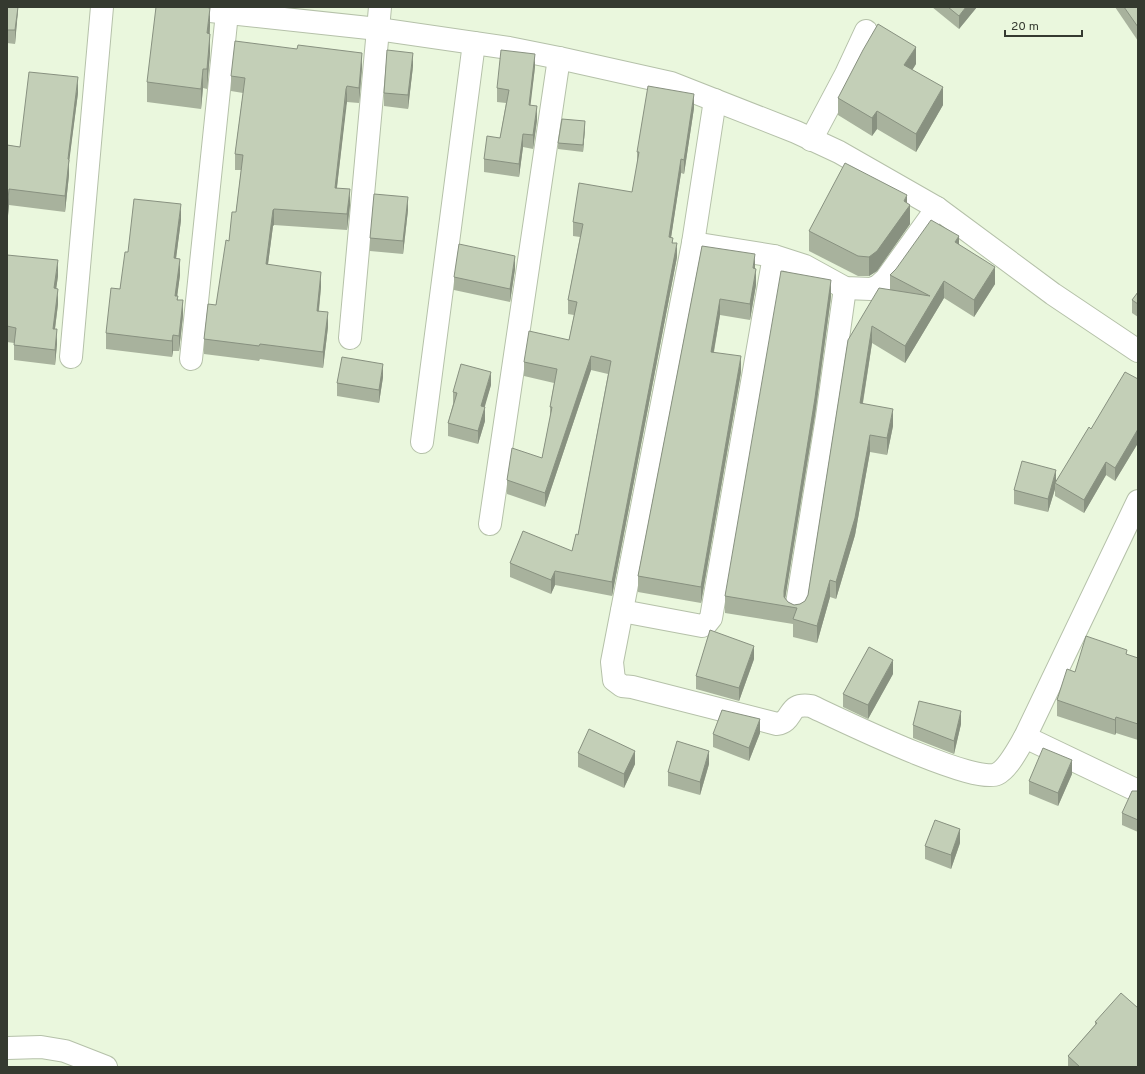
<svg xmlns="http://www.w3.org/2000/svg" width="1145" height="1074" font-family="Overpass,sans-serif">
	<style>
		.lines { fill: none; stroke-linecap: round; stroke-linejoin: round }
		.street-casing { stroke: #b5c1a9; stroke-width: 24 }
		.secondary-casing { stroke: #b5c1a9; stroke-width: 24 }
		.street { stroke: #fff; stroke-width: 22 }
		.secondary { stroke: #fff; stroke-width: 22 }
		.wall { fill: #a8b29d }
		.shaded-wall { fill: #889180 }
		.building { fill: #c3cfb7; stroke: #889180 }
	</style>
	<rect width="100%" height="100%" fill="#eaf7dd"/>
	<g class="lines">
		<g class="street-casing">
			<g id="street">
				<path d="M715 100 693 243 612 662 614 680 622 686 632 687 777 724C795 721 786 702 811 706 839 719 974 785 997 774 1008 769 1019 747 1025 737L1138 501"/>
				<polyline points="811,140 846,74 866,31"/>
				<polyline points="693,243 774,256 805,266 845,288 871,289 878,286 886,279 937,208"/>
				<polyline points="350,338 380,7"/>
				<polyline points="71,357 102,7"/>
				<polyline points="191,359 227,13"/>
				<polyline points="422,442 474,43"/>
				<polyline points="490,524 559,58"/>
				<polyline points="796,610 827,417 845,288"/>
				<polyline points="622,611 702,626 707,623 711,618 774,256"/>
				<polyline points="1025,737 1138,791"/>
				<polyline points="7,1048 41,1047 65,1051 106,1067"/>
			</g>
		</g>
		<g class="secondary-casing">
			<polyline id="secondary" points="173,7 378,29 509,48 559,58 671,83 796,132 839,152 937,208 1053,294 1138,351"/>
		</g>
		<use href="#street" class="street"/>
		<use href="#secondary" class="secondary"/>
	</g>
	<g class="wall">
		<polygon points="7,7 18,7 15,44 7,43"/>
		<polygon points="932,7 977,7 959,29"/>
		<polygon points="1115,7 1138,7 1138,41"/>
		<polygon points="210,27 210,53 207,89 203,88 201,109 147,102 147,82"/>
		<polygon points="916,64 912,70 943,105 916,152 877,129 872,136 838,115 838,98"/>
		<polygon points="413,66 408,109 384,106 384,93"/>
		<polygon points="535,67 530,105 537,120 533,149 523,147 519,177 484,172 484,159 500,138 506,103 497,102 497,88"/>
		<polygon points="362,68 359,103 347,102 346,105 337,188 350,205 347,230 274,225 273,226 268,264 321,287 319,311 328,327 323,368 260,359 259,361 204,354 204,339 216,305 229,241 236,212 241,170 235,170 235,154 243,93 231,91 231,76"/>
		<polygon points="78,93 69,160 69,175 65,212 9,205 7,226 7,145 20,147"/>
		<polygon points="694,108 684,174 681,173 671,237 677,257 612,596 555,585 551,594 510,577 510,563 572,551 578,535 608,374 591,370 545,507 507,494 507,480 542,458 550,418 550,407 554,383 524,376 524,362 569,340 574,315 568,314 568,300 580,237 573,236 573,222 632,192 637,166 637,152"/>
		<polygon points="585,128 583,152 558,149 558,143"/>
		<polygon points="907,203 910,224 877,271 869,276 858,276 809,251 809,231"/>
		<polygon points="408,210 403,254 370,251 370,238"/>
		<polygon points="181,220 176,258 180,275 177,296 178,300 183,316 179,351 173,351 172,357 106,349 106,333 120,289 128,252"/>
		<polygon points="959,244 995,284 974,317 944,298 905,363 872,343 863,403 893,426 887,455 870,452 855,535 836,599 830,597 817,643 793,637 793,624 725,613 725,596 831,297 815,415 785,598 788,602 794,605 800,604 805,601 808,595 848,340 890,289 890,275"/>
		<polygon points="702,246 755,269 756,285 750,320 720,315 714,352 741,372 701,603 638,592 638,576"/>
		<polygon points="7,255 58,276 56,289 58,304 55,329 57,344 55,365 14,360 14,343 7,342"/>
		<polygon points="515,269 510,302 454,290 454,277"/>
		<polygon points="1138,292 1138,317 1132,313 1132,300"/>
		<polygon points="383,377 379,403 337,396 337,383"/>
		<polygon points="1138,379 1138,443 1115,481 1106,475 1084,513 1055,496 1055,489 1048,512 1014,504 1014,490 1056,481 1091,429"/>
		<polygon points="491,385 484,407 485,421 478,444 448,436 448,423 453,404 453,392"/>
		<polygon points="1127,655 1138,658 1138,740 1116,733 1115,735 1057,716 1057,700 1075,672"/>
		<polygon points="754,659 739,701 696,689 696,676"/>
		<polygon points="893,674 868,719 843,707 843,694"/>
		<polygon points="961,724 954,754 913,738 913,725"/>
		<polygon points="760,733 749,761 713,747 713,734"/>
		<polygon points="578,753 635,764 624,788 578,767"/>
		<polygon points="709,764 700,795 668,786 668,772"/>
		<polygon points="1072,774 1058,806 1029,794 1029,781"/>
		<polygon points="1138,791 1138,832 1122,825 1122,813"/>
		<polygon points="960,843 951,869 925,859 925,846"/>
		<polygon points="1138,850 1138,864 1137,863 1137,852"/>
		<polygon points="1095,1022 1138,1067 1068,1067 1068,1056 1095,1025"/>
	</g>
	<g class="shaded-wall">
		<polygon points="18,7 18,11 15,44 15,30"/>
		<polygon points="966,7 977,7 959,29 959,16"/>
		<polygon points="210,8 210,27 207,53 207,33"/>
		<polygon points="210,34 210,53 207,89 207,69"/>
		<polygon points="916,47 916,64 904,83 904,65"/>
		<polygon points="362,53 362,68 359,103 359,88"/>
		<polygon points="413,53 413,66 408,109 408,95"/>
		<polygon points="535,54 535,67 529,118 529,105"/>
		<polygon points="203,69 203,88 201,109 201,89"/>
		<polygon points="78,77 78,93 69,163 69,160 69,175 65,212 65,196 68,159"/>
		<polygon points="347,86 347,102 335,203 335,188"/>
		<polygon points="943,87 943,105 916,152 916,134"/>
		<polygon points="694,94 694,108 684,174 684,160"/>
		<polygon points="537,106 537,120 533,149 533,135"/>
		<polygon points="877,111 877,129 872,136 872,118"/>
		<polygon points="585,121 585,128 583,152 583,145"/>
		<polygon points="523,134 523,147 519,177 519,164"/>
		<polygon points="681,159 681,173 669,251 669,237"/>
		<polygon points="9,189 9,205 7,226 7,210"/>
		<polygon points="350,189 350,205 347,230 347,214"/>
		<polygon points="907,195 907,209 910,205 910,224 877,271 869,276 869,257 904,201"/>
		<polygon points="408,197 408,210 403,254 403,241"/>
		<polygon points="181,204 181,220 174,274 174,258"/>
		<polygon points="274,209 274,225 273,226 266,279 266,264 273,210"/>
		<polygon points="959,236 959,253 955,242"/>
		<polygon points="677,243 677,257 612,596 612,582"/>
		<polygon points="755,254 755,270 753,268"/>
		<polygon points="515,256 515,269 510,302 510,289"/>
		<polygon points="180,259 180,275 175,312 175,296"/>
		<polygon points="58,260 58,276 54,304 54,288"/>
		<polygon points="995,267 995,284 974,317 974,300"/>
		<polygon points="756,269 756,285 750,320 750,304"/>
		<polygon points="321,272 321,287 317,326 317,311"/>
		<polygon points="831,280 831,297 815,415 784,606 784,591"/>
		<polygon points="944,281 944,298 905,363 905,346"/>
		<polygon points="58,289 58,304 53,344 53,329"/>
		<polygon points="720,299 720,315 711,367 711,352"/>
		<polygon points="183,300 183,316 179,351 179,336"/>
		<polygon points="328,312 328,327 323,368 323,352"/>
		<polygon points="872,326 872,343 860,420 860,403"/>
		<polygon points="57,329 57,344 55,365 55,350"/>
		<polygon points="173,335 173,351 172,357 172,341"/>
		<polygon points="591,356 591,370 545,507 545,493"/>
		<polygon points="741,356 741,372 701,603 701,587"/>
		<polygon points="383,364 383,377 379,403 379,390"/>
		<polygon points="491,372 491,385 481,420 481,406"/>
		<polygon points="485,407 485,421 478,444 478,431"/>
		<polygon points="893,409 893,426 887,455 887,438"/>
		<polygon points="1138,429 1138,443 1115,481 1115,468"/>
		<polygon points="870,435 870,452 855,535 836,599 836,582"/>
		<polygon points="1106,462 1106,475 1084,513 1084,500"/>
		<polygon points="1056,470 1056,483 1055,483 1055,489 1048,512 1048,499"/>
		<polygon points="555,571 555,585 551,594 551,580"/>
		<polygon points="830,580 830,597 817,643 817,626"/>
		<polygon points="754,646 754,659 739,701 739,688"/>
		<polygon points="893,660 893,674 868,719 868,705"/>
		<polygon points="961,711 961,724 954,754 954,741"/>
		<polygon points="1116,717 1116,733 1115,735 1115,720"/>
		<polygon points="760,719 760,733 749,761 749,748"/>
		<polygon points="635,751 635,764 624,788 624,774"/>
		<polygon points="709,751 709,764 700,795 700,782"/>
		<polygon points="1072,760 1072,774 1058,806 1058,793"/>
		<polygon points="960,829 960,843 951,869 951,855"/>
	</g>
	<g class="building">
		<polygon points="7,7 18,7 15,30 7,30"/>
		<polygon points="156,7 205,7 210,8 207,33 210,34 207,69 203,69 201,89 147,82"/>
		<polygon points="948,7 966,7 959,16"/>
		<polygon points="1124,7 1138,7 1138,27"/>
		<polygon points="878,24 916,47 904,65 943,87 916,134 877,111 872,118 838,98 863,50"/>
		<polygon points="235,41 297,49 298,45 362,53 359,88 347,86 346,89 335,188 350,189 347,214 274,209 273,210 266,264 321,272 317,311 328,312 323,352 260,344 259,346 204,339 208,304 216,305 226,240 229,241 232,212 236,212 243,155 235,154 245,78 231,76"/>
		<polygon points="387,50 413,53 408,95 384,93"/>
		<polygon points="501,50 535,54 529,105 537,106 533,135 523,134 519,164 484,159 487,136 500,138 509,90 497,88"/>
		<polygon points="29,72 78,77 68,159 69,160 65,196 9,189 7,210 7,145 20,147"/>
		<polygon points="648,86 694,94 684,160 681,159 669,237 673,238 672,243 677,243 612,582 555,571 551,580 510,563 523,531 572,551 576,534 578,535 611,361 591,356 545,493 507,480 512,448 542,458 552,407 550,407 557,369 524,362 529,331 569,340 577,302 568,300 583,224 573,222 579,183 632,192 639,152 637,152"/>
		<polygon points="562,119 585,121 583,145 558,143"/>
		<polygon points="845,163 907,195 904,201 910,205 877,251 869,257 858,256 809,231"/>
		<polygon points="374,194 408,197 403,241 370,238"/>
		<polygon points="134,199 181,204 174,258 180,259 175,296 178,296 177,300 183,300 179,336 173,335 172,341 106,333 111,288 120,289 125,252 128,252"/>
		<polygon points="931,220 959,236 955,242 995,267 974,300 944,281 905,346 872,326 860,403 893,409 887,438 870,435 855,518 836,582 830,580 817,626 793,619 797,608 725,596 781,271 831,280 815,398 784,591 784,597 788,602 794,605 800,604 805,601 808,595 848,340 879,288 930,296 890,275 896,269"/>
		<polygon points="459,244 515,256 510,289 454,277"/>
		<polygon points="702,246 755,254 753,268 756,269 750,304 720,299 711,352 741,356 701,587 638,576"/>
		<polygon points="7,255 58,260 54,288 58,289 53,329 57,329 55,350 14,345 16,328 7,326"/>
		<polygon points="1138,292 1138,304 1132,300"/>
		<polygon points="342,357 383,364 379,390 337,383"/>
		<polygon points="461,364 491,372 481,406 485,407 478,431 448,423 457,393 453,392"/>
		<polygon points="1125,372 1138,379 1138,429 1115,468 1106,462 1084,500 1055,483 1089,427 1091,429"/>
		<polygon points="1022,461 1056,470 1048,499 1014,490"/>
		<polygon points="710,630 754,646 739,688 696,676"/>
		<polygon points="1086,636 1127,650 1126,654 1138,658 1138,724 1116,717 1115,720 1057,700 1067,669 1075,672"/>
		<polygon points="869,647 893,660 868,705 843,694"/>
		<polygon points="919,701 961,711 954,741 913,725"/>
		<polygon points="722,710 760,719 749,748 713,734"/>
		<polygon points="589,729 635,751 624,774 578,753"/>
		<polygon points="677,741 709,751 700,782 668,772"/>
		<polygon points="1043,748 1072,760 1058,793 1029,781"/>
		<polygon points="1132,791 1138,791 1138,820 1122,813"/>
		<polygon points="935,820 960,829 951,855 925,846"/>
		<polygon points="1121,993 1138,1008 1138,1067 1080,1067 1068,1056 1097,1023 1095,1022"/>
	</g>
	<rect width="1145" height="1074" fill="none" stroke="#353a30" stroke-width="16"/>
	<path d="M1005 30v6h77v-6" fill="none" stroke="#353a30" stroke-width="2"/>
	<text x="1011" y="30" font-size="12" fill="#353a30" stroke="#eaf7dd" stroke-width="3" paint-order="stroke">20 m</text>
</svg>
